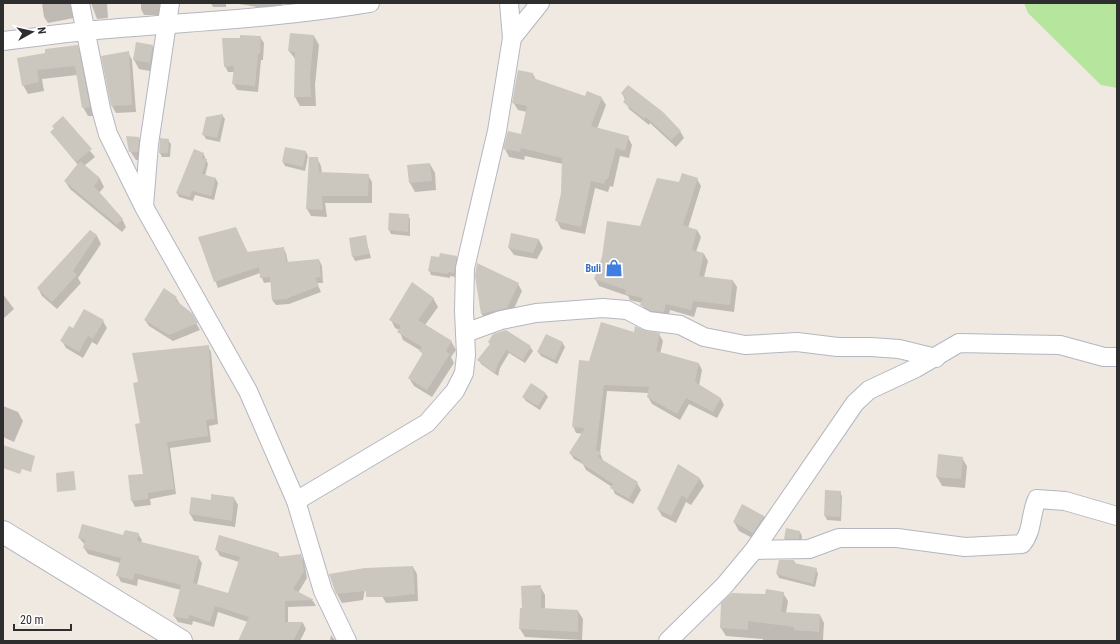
<svg xmlns="http://www.w3.org/2000/svg" width="1120" height="644" font-family="'Roboto Condensed',sans-serif">
	<style>
		.green { fill: #b6e59e }
		.shadow { fill: #0003 }
		.building { fill: #cbc7bf }
		.lines { fill: none; stroke-linecap: round; stroke-linejoin: round }
		.minor-casing { stroke: #b4b7c1; stroke-width: 20 }
		.tertiary-casing { stroke: #b4b7c1; stroke-width: 24 }
		.minor { stroke: #fff; stroke-width: 18 }
		.tertiary { stroke: #fff; stroke-width: 22 }
		.labels { text-anchor: middle; dominant-baseline: central; stroke-width: 3.5; stroke-linejoin: round; paint-order: stroke }
		.shop-label { font-size: 10px; font-weight: bold; fill: #366cbe; stroke: #fff; text-anchor: end }
	</style>
	<rect width="100%" height="100%" fill="#efe9e1"/>
	<polygon class="green" points="1024,3 1117,3 1117,88 1101,85 1028,13"/>
	<g class="shadow">
		<polygon points="42,3 75,3 74,18 48,23 44,17"/>
		<polygon points="91,3 107,3 108,18 97,19"/>
		<polygon points="141,3 162,3 161,15 144,15 141,9"/>
		<polygon points="211,3 226,3 226,7 213,7"/>
		<polygon points="232,3 282,3 282,11 263,8"/>
		<polygon points="314,36 319,45 315,85 316,106 300,106 295,97 296,60 289,51"/>
		<polygon points="260,37 264,43 263,60 261,60 258,92 237,90 233,83 234,72 228,72 225,66 241,38"/>
		<polygon points="77,46 82,55 94,116 88,116 83,107 77,75 42,79 44,91 28,94 23,85 46,54"/>
		<polygon points="153,46 158,54 155,72 139,69 134,60"/>
		<polygon points="128,52 132,60 136,112 116,113 112,106"/>
		<polygon points="533,74 536,80 586,98 601,97 606,105 597,129 628,137 632,145 629,158 620,156 613,187 610,186 608,192 595,188 585,234 561,229 557,221 562,193 563,164 525,156 524,160 509,157 505,149 522,135 527,112 518,110 513,102"/>
		<polygon points="622,93 680,131 684,138 676,147 650,123 649,125 629,109"/>
		<polygon points="222,115 225,119 220,142 206,139 203,134"/>
		<polygon points="63,118 95,157 84,166 100,179 104,187 99,193 122,219 126,227 122,232 70,189 65,181 78,165 51,132"/>
		<polygon points="139,138 144,147 142,161 136,160 130,151"/>
		<polygon points="168,140 171,144 170,157 162,157 160,153"/>
		<polygon points="306,152 308,156 305,171 285,166 283,162"/>
		<polygon points="203,153 208,164 205,176 216,179 218,183 214,200 195,195 193,201 179,197 177,193"/>
		<polygon points="317,158 321,166 322,174 368,175 372,182 372,203 325,203 327,217 311,216 307,209"/>
		<polygon points="430,164 435,173 436,190 415,192 410,183 408,166"/>
		<polygon points="697,179 701,186 688,228 697,230 701,237 696,252 704,254 708,261 704,277 733,281 737,287 734,312 697,307 694,317 670,310 668,319 645,312 642,303 630,300 628,296 599,286 595,279 680,183"/>
		<polygon points="390,214 408,215 410,219 410,236 391,234 389,230"/>
		<polygon points="236,228 248,253 283,248 286,253 288,263 319,260 322,266 323,283 317,283 321,292 289,304 276,305 272,300 271,282 264,283 260,273 218,288 199,238"/>
		<polygon points="91,231 97,236 101,244 78,278 81,283 57,309 42,296 38,288"/>
		<polygon points="512,235 539,240 543,248 537,259 514,255 509,248"/>
		<polygon points="365,236 371,258 355,261 353,257"/>
		<polygon points="456,257 459,261 456,277 450,276 450,278 431,275 429,270 440,259"/>
		<polygon points="476,276 518,284 522,291 511,315 485,321 482,314"/>
		<polygon points="3,294 14,309 3,319"/>
		<polygon points="176,298 180,304 191,314 200,330 173,341 149,326 145,320"/>
		<polygon points="433,298 438,307 425,325 451,341 456,350 451,357 454,363 432,397 414,386 409,378 423,355 421,351 403,340 399,330 395,328 391,320"/>
		<polygon points="103,321 107,328 97,345 92,342 83,358 66,348 62,341 73,330"/>
		<polygon points="646,332 659,334 663,341 660,354 699,364 702,370 699,386 721,399 724,405 717,418 689,404 680,420 652,404 648,397 649,393 607,391 600,453 603,461 637,483 641,490 633,504 615,494 612,487 586,470 583,464 574,459 570,453 583,434 576,433 573,426 590,363 635,333"/>
		<polygon points="562,342 565,347 557,364 541,356 538,352"/>
		<polygon points="491,345 530,347 533,351 525,363 509,353 500,368 498,376 481,364 479,360"/>
		<polygon points="208,346 211,352 218,424 209,426 211,442 170,448 176,494 150,499 151,505 135,507 132,501 145,475 141,424"/>
		<polygon points="545,393 548,397 540,410 526,401 523,397"/>
		<polygon points="3,406 18,412 23,421 14,442 3,437"/>
		<polygon points="962,458 967,466 965,488 942,486 937,477"/>
		<polygon points="679,465 700,479 704,486 691,505 686,502 676,523 662,516 658,509"/>
		<polygon points="840,492 842,496 841,521 827,520 825,516"/>
		<polygon points="234,498 238,505 235,527 194,521 190,514 192,499 212,501"/>
		<polygon points="764,516 769,525 758,541 739,531 734,522"/>
		<polygon points="800,532 802,536 801,543 787,543 785,539"/>
		<polygon points="138,534 142,540 141,543 198,557 202,563 197,585 229,594 239,562 220,556 216,549 278,554 280,557 300,555 304,561 307,578 298,593 313,601 316,606 288,607 288,623 303,623 306,629 300,641 239,641 248,622 218,612 214,627 193,621 192,625 178,622 174,616 181,590 138,579 137,586 121,582 118,576 120,563 88,554 84,548 85,545 79,538"/>
		<polygon points="794,561 796,564 816,569 818,574 815,587 779,578 777,574"/>
		<polygon points="413,567 417,574 418,601 386,603 382,596"/>
		<polygon points="367,579 363,600 342,603 337,594"/>
		<polygon points="540,586 545,595 545,610 578,611 583,619 582,640 525,637 520,629 521,609 523,609"/>
		<polygon points="783,593 788,601 786,613 820,615 824,623 823,640 763,641 763,639 726,636 721,628"/>
		<polygon points="331,635 334,639 335,641 330,641"/>
	</g>
	<g class="building">
		<polygon points="290,33 314,35 310,76 311,97 294,97 295,52 288,51"/>
		<polygon points="240,35 261,36 260,54 258,54 255,86 232,84 234,66 224,67 222,38 240,38"/>
		<polygon points="136,42 153,45 150,63 133,60"/>
		<polygon points="78,45 90,107 82,108 75,66 37,70 39,82 22,86 17,58 45,53 45,49"/>
		<polygon points="129,51 132,105 111,106 101,56"/>
		<polygon points="518,70 533,73 533,78 585,96 587,91 602,97 591,126 629,136 625,151 616,148 608,179 606,179 604,184 591,181 581,227 555,221 561,193 562,158 521,148 520,152 503,149 508,131 521,134 527,106 512,103"/>
		<polygon points="628,85 663,112 681,131 671,140 646,117 644,119 623,102 626,98 621,93"/>
		<polygon points="223,114 217,138 202,135 206,117"/>
		<polygon points="63,116 92,149 76,162 50,132 54,129 52,126"/>
		<polygon points="126,136 139,137 138,152 129,152"/>
		<polygon points="160,138 169,139 168,153 159,153"/>
		<polygon points="285,147 306,151 303,167 282,162"/>
		<polygon points="194,149 204,153 202,158 207,159 202,174 216,178 211,196 192,191 190,197 176,193"/>
		<polygon points="309,157 318,157 319,172 369,174 368,196 322,196 323,210 306,209"/>
		<polygon points="80,161 100,178 94,186 123,219 117,225 64,181"/>
		<polygon points="430,163 432,181 409,183 407,165"/>
		<polygon points="682,173 698,178 683,225 697,230 692,250 704,253 699,276 733,280 730,305 693,301 691,310 666,304 664,312 651,311 640,305 643,298 625,294 626,290 594,279 602,257 607,221 640,226 657,178 679,182"/>
		<polygon points="389,213 409,214 408,232 388,230"/>
		<polygon points="236,227 247,252 284,247 286,262 319,259 321,277 315,278 319,286 286,299 272,300 270,277 260,278 259,267 214,282 198,237"/>
		<polygon points="90,230 97,235 73,271 77,275 52,302 37,288"/>
		<polygon points="511,233 539,239 533,253 508,248"/>
		<polygon points="366,235 369,254 352,257 349,238"/>
		<polygon points="440,253 457,256 454,273 448,272 448,274 428,271 431,256 439,257"/>
		<polygon points="477,263 519,283 507,308 481,314 475,276"/>
		<polygon points="412,282 434,298 418,320 452,341 446,351 450,354 427,390 408,378 423,353 419,351 422,347 397,332 401,326 389,320"/>
		<polygon points="164,288 177,297 175,300 192,313 198,323 169,335 144,320"/>
		<polygon points="84,309 104,320 93,339 88,336 79,352 60,341 69,326 73,328"/>
		<polygon points="601,322 634,332 635,326 646,331 660,333 656,351 699,363 695,382 721,398 713,412 686,398 677,414 647,397 649,387 604,385 596,450 601,452 598,457 638,482 629,499 610,488 613,484 581,463 582,461 569,453 585,428 572,427 579,360 589,361"/>
		<polygon points="506,330 531,346 523,360 506,350 498,364 495,373 477,360 490,344 488,342 493,334"/>
		<polygon points="546,334 563,342 555,360 537,352"/>
		<polygon points="209,345 211,393 215,419 206,420 208,436 167,442 174,489 148,493 148,499 131,501 128,475 143,474 135,424 140,423 133,383 138,382 132,353"/>
		<polygon points="531,383 546,393 538,406 522,397"/>
		<polygon points="3,445 35,456 31,472 22,469 20,474 3,468"/>
		<polygon points="938,454 963,457 961,479 936,477"/>
		<polygon points="678,464 700,478 687,499 682,495 671,516 657,509"/>
		<polygon points="74,471 76,490 57,492 56,473"/>
		<polygon points="825,490 841,491 840,517 824,516"/>
		<polygon points="211,494 234,497 232,521 189,514 191,497 211,500"/>
		<polygon points="742,504 764,516 753,533 733,522"/>
		<polygon points="82,524 123,535 125,530 139,533 137,541 199,556 193,583 228,593 240,557 215,550 219,535 279,553 277,557 301,554 304,571 293,589 314,600 285,601 285,622 303,622 293,641 238,641 249,617 215,606 210,622 189,615 188,619 173,616 181,585 135,573 133,580 116,576 121,558 83,548 85,540 78,538"/>
		<polygon points="786,528 800,531 799,539 784,539"/>
		<polygon points="779,560 794,560 794,563 817,568 813,584 776,574"/>
		<polygon points="413,566 415,594 389,597 366,597 366,591 336,594 329,574 365,568"/>
		<polygon points="541,585 541,608 578,610 578,632 519,629 520,608 522,608 521,586"/>
		<polygon points="766,589 784,592 781,612 820,614 819,632 794,630 794,627 748,621 748,630 720,628 721,603 732,593 765,594"/>
	</g>
	<g class="lines">
		<g class="minor-casing">
			<g id="minor">
				<polyline points="80,3 101,109 108,134 144,207 248,391 296,501 323,591 347,641"/>
				<polyline points="509,3 512,38"/>
				<path d="M3 41C30 38 57 34 85 31 180 22 276 19 370 3"/>
				<polyline points="144,206 149,144 170,3"/>
				<polyline points="465,333 501,320 536,313 603,308 627,310 648,321 680,325 704,337 745,345 797,342 838,347 871,347 899,349 936,358"/>
				<polyline points="296,501 427,423 455,391 464,373 466,355 464,311 465,268 497,131 512,38 540,3"/>
				<path d="M754 550 809 549 839 538H897L965 547 1022 544C1033 531 1030 515 1037 499L1065 501 1117 516"/>
				<polyline points="668,641 724,586 754,550 855,403 869,390 916,368 959,343 1060,345 1104,357 1117,357"/>
			</g>
		</g>
		<g class="tertiary-casing">
			<polyline id="tertiary" points="3,532 181,641"/>
		</g>
		<use href="#minor" class="minor"/>
		<use href="#tertiary" class="tertiary"/>
	</g>
	<defs>
		<g id="shop-bare" transform="scale(1.38)"><path d="M-5-2.5h2.3a2.7 3.5 0 0 1 5.4 0H5L5.5 6h-11ZM-1.5-2.5h3a1.5 2.3 0 0 0-3 0Z" fill="#3f7fe0" stroke="#fff" stroke-width="2.5" paint-order="stroke"/></g>
	</defs>
	<g fill-rule="evenodd">
		<use href="#shop-bare" x="614" y="268"/>
	</g>
	<g class="labels">
		<g class="shop-label">
			<text x="601" y="268">Buli</text>
		</g>
	</g>
	<rect width="1120" height="644" fill="none" stroke="#2e2e2e" stroke-width="8"/>
	<g transform="translate(32 32) rotate(82)" stroke="#ffffff" stroke-width="3" paint-order="stroke">
	<path d="M0-3L7 15L0 10L-7 15Z" fill="#2e2e2e"/>
	<text y="-6" font-size="11" font-weight="bold" text-anchor="middle" fill="#2e2e2e">N</text>
	</g>
	<path d="M14 624v6h57v-6" fill="none" stroke="#2e2e2e" stroke-width="2"/>
	<text x="20" y="624" font-size="12" fill="#2e2e2e" stroke="#ffffff" stroke-width="3" paint-order="stroke">20 m</text>
</svg>
